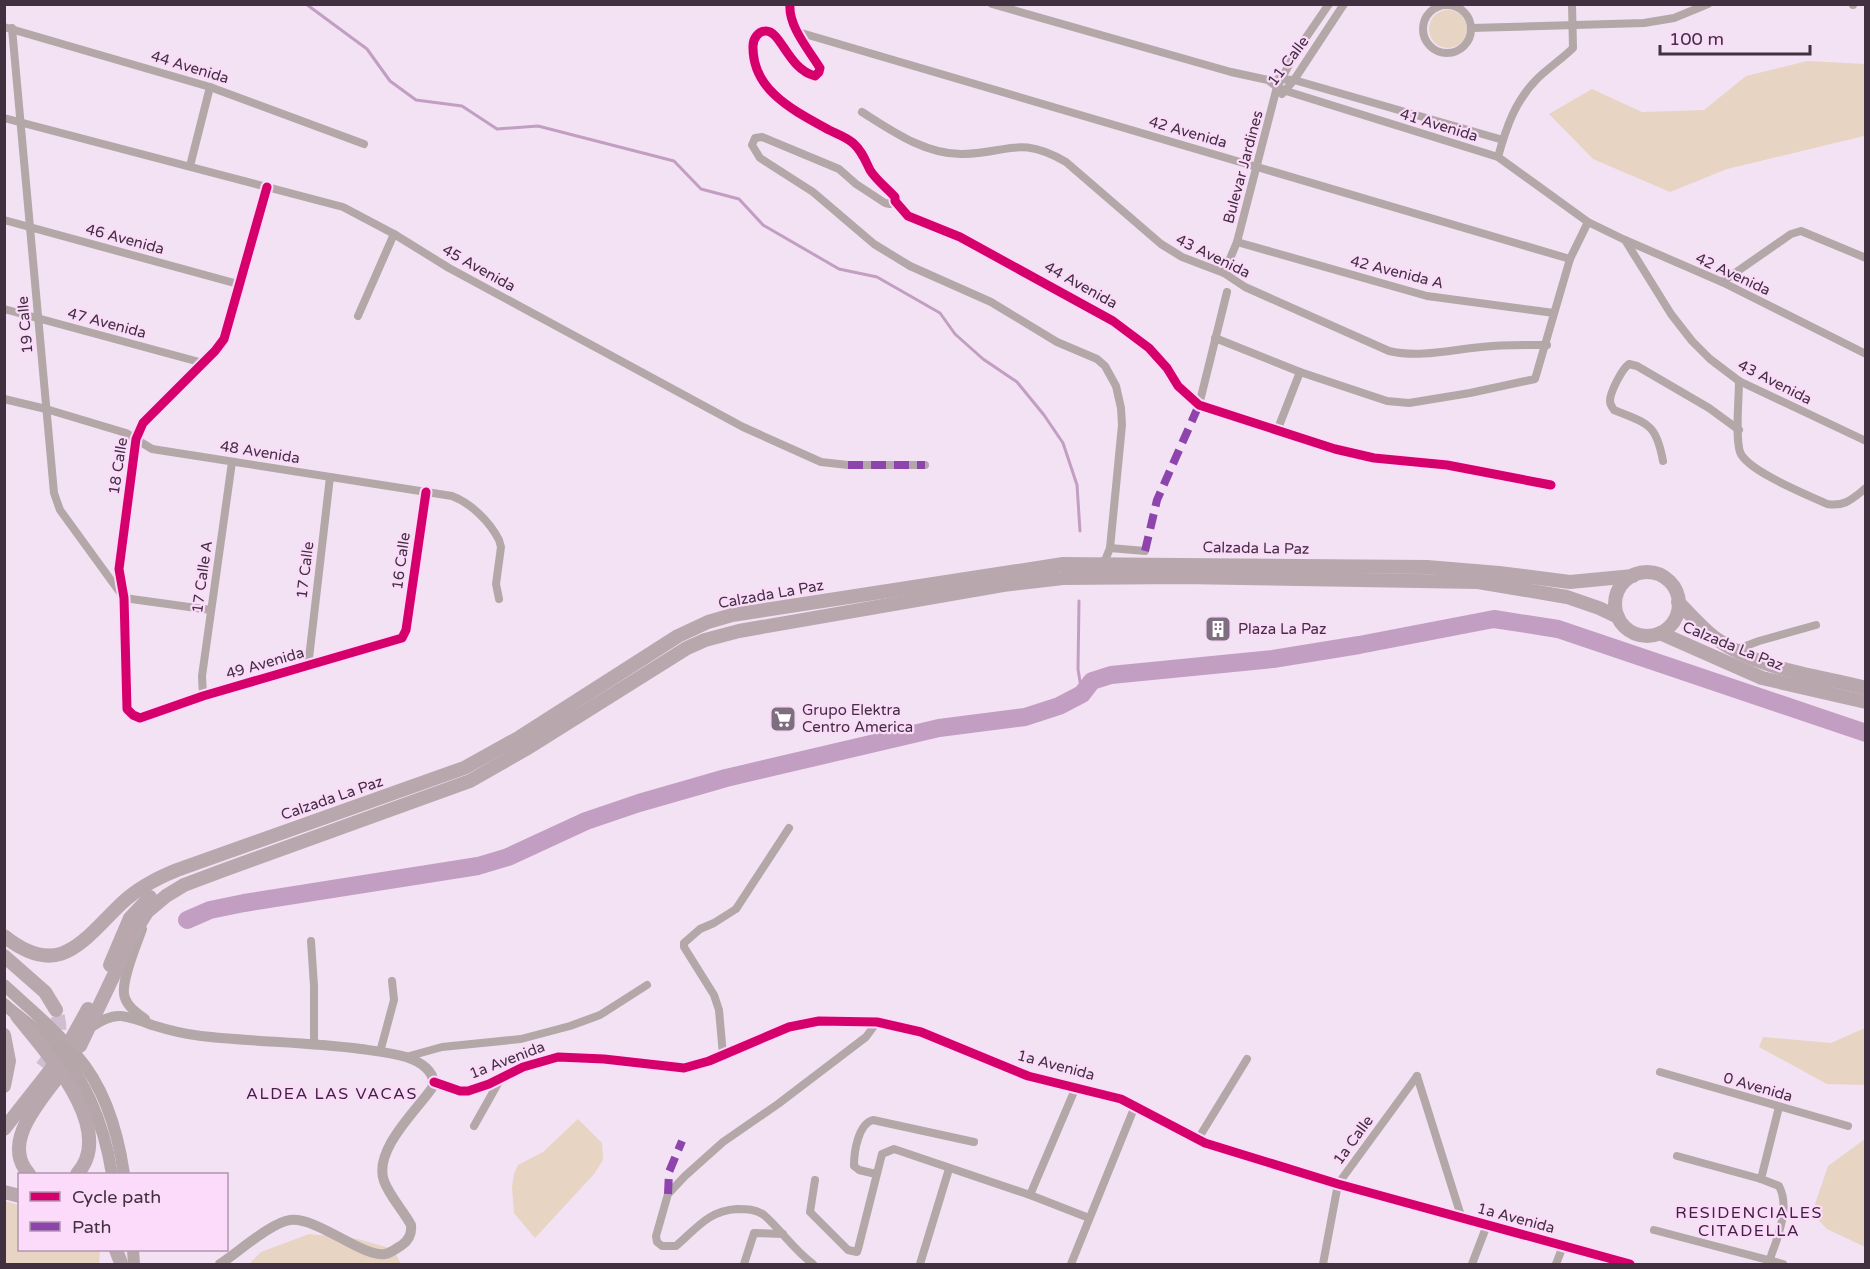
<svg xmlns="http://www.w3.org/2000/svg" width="1870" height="1269" font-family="'Varela Round',sans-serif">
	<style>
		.green { fill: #e7d4c3 }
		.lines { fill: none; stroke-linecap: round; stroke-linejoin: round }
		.stream { stroke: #c39ec3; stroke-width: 3 }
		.river { stroke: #c39ec3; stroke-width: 18 }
		.primary-tunnel { stroke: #cfbecf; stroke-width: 14; stroke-dasharray: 14 7; stroke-linecap: butt }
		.minor { stroke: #b3a7a8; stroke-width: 8 }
		.tertiary { stroke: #b3a7a8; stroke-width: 10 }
		.secondary { stroke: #b4a6a9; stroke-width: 12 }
		.primary { stroke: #b8a8ad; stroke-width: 14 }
		.quiet { stroke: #8e44ad; stroke-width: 8; stroke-dasharray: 15 8; stroke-linecap: butt }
		.cycleway-casing { stroke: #fbdafa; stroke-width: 13 }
		.cycleway { stroke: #d6006c; stroke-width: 9 }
		.labels { text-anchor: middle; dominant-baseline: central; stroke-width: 4.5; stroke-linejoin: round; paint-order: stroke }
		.street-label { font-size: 15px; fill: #403040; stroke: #fbdafa }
		.poi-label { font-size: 15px; fill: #403040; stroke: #fbdafa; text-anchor: start }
		.neighbourhood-label { font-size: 16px; letter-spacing: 1.5px; fill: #422242; stroke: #fbdafa }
	</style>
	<rect width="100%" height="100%" fill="#f3e2f3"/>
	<g class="green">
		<circle cx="1448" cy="29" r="19"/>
		<polygon points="1807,61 1865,64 1865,138 1864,136 1727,169 1670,192 1593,159 1549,114 1592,89 1642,112 1704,110 1746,76"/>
		<polygon points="1865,1028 1865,1085 1827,1084 1759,1047 1763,1037 1831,1043"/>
		<polygon points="578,1119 602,1143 603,1160 594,1174 535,1238 514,1213 512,1187 514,1174 518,1165 543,1152"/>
		<polygon points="1865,1139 1865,1247 1827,1229 1812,1213 1828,1166"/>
		<polygon points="4,1201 19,1205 20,1250 100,1250 99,1264 5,1264"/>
		<polygon points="309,1234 358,1239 393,1249 401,1264 249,1264 261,1252"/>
	</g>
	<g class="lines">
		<g class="stream">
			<polyline points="306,4 367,49 390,81 416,100 462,106 497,129 538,126 674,161 701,189 739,199 763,225 839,269 877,277 940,313 955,334 983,359 1017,382 1044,415 1063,443 1077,485 1080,531"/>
			<polyline points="1079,601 1078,669 1082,694"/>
		</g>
		<polyline class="river" points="187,920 210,910 244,903 478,866 508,857 586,821 639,803 726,778 939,728 1025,717 1059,706 1082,694 1092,681 1111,675 1273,659 1359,645 1494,619 1558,629 1866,733"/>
		<path class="primary-tunnel" d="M42 1067C57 1047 64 1035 56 1010"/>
		<g class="minor">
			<path d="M790 4C788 26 809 50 820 68L819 72 815 76C788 69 781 31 766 31 758 31 753 39 753 46 752 91 795 111 829 130 837 134 846 137 853 143 862 151 865 160 870 170 876 180 887 188 895 197V201L908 216 960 237 1113 321 1149 348 1167 368 1178 386 1199 405 1335 449 1374 458 1447 465 1551 485"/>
			<polyline points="992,4 1231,72 1268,80 1277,87 1286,91 1498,157 1588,222 1625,240 1722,282 1866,354"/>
			<polyline points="1853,4 1853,5"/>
			<circle cx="1447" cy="29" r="24"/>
			<polyline points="4,27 210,87 364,144"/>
			<polyline points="12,28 54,493 60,510 124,598 211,610"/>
			<polyline points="1471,28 1644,23 1674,18 1708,4"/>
			<polyline points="798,32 1570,259"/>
			<polyline points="1278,79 1294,80 1503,140"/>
			<polyline points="1282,94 1294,80 1344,4"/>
			<path d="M862 112C892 131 926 155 963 154 1009 153 1019 135 1066 162L1161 244 1182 257 1224 273 1245 287 1389 351C1419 358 1451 350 1481 347 1503 344 1525 345 1547 345"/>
			<polyline points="4,118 343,207 394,234 449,268 743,427 821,462 848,465 925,465"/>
			<path d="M1498 157C1506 128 1515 101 1537 79 1548 68 1562 59 1573 48L1572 4"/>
			<polyline points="190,166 210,87"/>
			<polyline points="267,187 224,339 215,351 143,423 136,439 119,569 124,598 127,709 133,715 140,718 203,696 402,638 406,630 426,492"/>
			<polyline points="895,201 890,204 885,203 856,184 839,169 762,137 755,138 752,145 760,158 813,192 874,244 910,266 991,302 1057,342 1097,359 1105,366 1116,386 1121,408 1122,425 1110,548 1104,563"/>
			<polyline points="4,220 238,284"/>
			<polyline points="1625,240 1671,314 1692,341 1710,359 1739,381 1866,441"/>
			<polyline points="1237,242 1427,296 1554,313"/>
			<polyline points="1224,273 1237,242 1277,87 1296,52 1329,4"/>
			<polyline points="1722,282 1791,234 1801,231 1866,258"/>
			<polyline points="4,309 203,363"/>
			<polyline points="358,316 394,234"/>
			<polyline points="1215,338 1300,372 1387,401 1409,403 1470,393 1535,379 1570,259 1588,222"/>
			<path d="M1739 381C1739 399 1735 436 1740 452 1747 471 1808 495 1827 504 1845 507 1852 499 1866 488"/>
			<path d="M4 399 46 409 126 433 152 449 452 496C471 503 490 522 499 540L501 547 496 584 499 599"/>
			<polyline points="1199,405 1227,292"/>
			<polyline points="1277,431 1300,372"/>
			<path d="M1663 461C1656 423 1648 424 1614 410 1612 407 1610 405 1610 401 1610 392 1622 369 1629 364L1637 366 1709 408 1739 430"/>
			<polyline points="1110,548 1145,551"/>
			<polyline points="1735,650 1759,641 1816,625"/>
			<polyline points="308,667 330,477"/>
			<polyline points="203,696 202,676 232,462"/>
			<polyline points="311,941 314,986 314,1044"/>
			<polyline points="380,1052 394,1000 392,981"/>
			<polyline points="723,1055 719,1010 714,995 684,947 684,943 700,929 714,923 736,909 789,828"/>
			<polyline points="406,1057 442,1047 521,1039 570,1026 600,1015 647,985"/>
			<polyline points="1660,1072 1848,1126"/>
			<polyline points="1417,1076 1462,1219"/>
			<polyline points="434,1082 460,1091 468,1091 489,1084 523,1067 558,1057 604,1059 684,1068 709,1061 789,1027 819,1021 877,1022 921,1032 1028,1076 1121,1099 1205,1143 1338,1184 1630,1264"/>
			<polyline points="474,1126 501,1078"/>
			<polyline points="1198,1139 1247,1059"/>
			<path d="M1677 1156 1761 1179 1779 1186C1788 1203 1782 1224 1776 1242 1774 1249 1769 1257 1770 1264"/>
			<path d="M876 1174 859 1170 854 1166C854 1152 858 1124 873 1120L974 1142"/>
			<polyline points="1761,1179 1779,1107"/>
			<polyline points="815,1180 810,1212 848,1250 857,1252 858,1249 882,1154 894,1149 1030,1195 1089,1218"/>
			<polyline points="1030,1195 1076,1087"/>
			<polyline points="1654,1230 1783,1264"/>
			<polyline points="744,1264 754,1233 783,1234"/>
			<path d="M813 1264C794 1250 781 1230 764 1215 756 1209 746 1209 737 1209 708 1211 697 1228 676 1246H662L657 1242 656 1236 668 1194 685 1176 723 1142 778 1104 866 1037 877 1022"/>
			<polyline points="920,1264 949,1169"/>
			<polyline points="1071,1264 1135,1106"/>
			<polyline points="1323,1264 1338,1184 1417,1076"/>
			<polyline points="1472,1264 1487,1225"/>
			<polyline points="1556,1264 1563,1246"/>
		</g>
		<g class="tertiary">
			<path d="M142 929C137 944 119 984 125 998 128 1007 137 1013 145 1019"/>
			<path d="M88 1029C98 1023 109 1015 121 1016 132 1017 142 1021 152 1025 168 1030 184 1034 201 1036 254 1042 308 1042 361 1049 375 1051 392 1053 406 1057 419 1061 438 1072 432 1088 417 1110 373 1150 384 1181 390 1197 403 1210 411 1225 412 1234 409 1240 402 1245 397 1248 391 1253 385 1254 361 1257 318 1217 290 1220 272 1222 237 1253 220 1264"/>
		</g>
		<g class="secondary">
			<path d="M4 985C29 1008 56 1030 77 1056 105 1088 118 1133 124 1174"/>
			<path d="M4 1004C17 1016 31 1025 44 1036 84 1071 104 1124 112 1174"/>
			<polyline points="133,1250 134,1264"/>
		</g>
		<g class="primary">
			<circle cx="1647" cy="604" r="32"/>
			<path d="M1678 602C1690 614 1702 628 1715 638 1759 670 1815 675 1866 688"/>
			<polyline points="1660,633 1762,678 1866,702"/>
			<path d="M4 936C60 981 83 940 122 903 138 888 157 878 177 870L464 768 520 737 678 636 708 622 732 615 1063 564 1427 567 1499 573 1570 582 1633 576"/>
			<polyline points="4,956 45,992 56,1010"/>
			<polyline points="110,965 130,918 150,897"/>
			<path d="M17 1016C45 1051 118 1129 77 1174"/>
			<polyline points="4,1035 9,1061 4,1086"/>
			<polyline points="72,1038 88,1009"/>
			<polyline points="80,1046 135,931 147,912 166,896 184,885 224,870 470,781 526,749 687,648 705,640 739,631 1003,585 1063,578 1181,577 1478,582 1567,597 1599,608 1618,617"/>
			<polyline points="4,1129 52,1068"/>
			<path d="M29 1174C0 1143 41 1100 60 1074"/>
			<polyline points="4,1192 20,1196"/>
			<polyline points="116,1250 121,1263"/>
		</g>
		<g class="quiet">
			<polyline points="848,465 925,465"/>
			<polyline points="1145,551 1157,500 1199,405"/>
			<polyline points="668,1194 669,1172 682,1141"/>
		</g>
		<g class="cycleway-casing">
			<g id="cycleway">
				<path d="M790 4C788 26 809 50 820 68L819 72 815 76C788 69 781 31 766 31 758 31 753 39 753 46 752 91 795 111 829 130 837 134 846 137 853 143 862 151 865 160 870 170 876 180 887 188 895 197V201L908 216 960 237 1113 321 1149 348 1167 368 1178 386 1199 405 1335 449 1374 458 1447 465 1551 485"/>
				<polyline points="267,187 224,339 215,351 143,423 136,439 119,569 124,598 127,709 133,715 140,718 203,696 402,638 406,630 426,492"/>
				<polyline points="434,1082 460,1091 468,1091 489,1084 523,1067 558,1057 604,1059 684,1068 709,1061 789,1027 819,1021 877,1022 921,1032 1028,1076 1121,1099 1205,1143 1338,1184 1630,1264"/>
			</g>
		</g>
		<use href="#cycleway" class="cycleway"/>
	</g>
	<defs>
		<g id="building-square" transform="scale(1.35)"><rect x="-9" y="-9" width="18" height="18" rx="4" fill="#7f6e7f" stroke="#fbdafa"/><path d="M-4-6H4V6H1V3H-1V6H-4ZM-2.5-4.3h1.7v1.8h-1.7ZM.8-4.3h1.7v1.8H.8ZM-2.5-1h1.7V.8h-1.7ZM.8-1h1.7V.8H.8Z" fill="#fff"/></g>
		<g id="supermarket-square" transform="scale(1.35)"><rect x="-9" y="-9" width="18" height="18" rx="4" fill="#7f6e7f" stroke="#fbdafa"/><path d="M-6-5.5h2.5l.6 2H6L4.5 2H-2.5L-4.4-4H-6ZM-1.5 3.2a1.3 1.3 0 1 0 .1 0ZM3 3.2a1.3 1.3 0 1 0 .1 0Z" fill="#fff"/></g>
	</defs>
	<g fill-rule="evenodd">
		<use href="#building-square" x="1218" y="629"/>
		<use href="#supermarket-square" x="783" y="719"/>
	</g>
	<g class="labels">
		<g class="street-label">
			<text transform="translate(1288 61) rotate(-53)">11 Calle</text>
			<text transform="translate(190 67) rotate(17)">44 Avenida</text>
			<text transform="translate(1439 125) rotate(17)">41 Avenida</text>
			<text transform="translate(1188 132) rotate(16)">42 Avenida</text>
			<text transform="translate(1243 167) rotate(-75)">Bulevar Jardines</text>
			<text transform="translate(125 239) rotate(15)">46 Avenida</text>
			<text transform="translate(1213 256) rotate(26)">43 Avenida</text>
			<text transform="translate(479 268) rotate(29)">45 Avenida</text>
			<text transform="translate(1397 272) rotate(14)">42 Avenida A</text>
			<text transform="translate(1733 274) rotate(25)">42 Avenida</text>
			<text transform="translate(1081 285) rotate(29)">44 Avenida</text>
			<text transform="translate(107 323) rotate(15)">47 Avenida</text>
			<text transform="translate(25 325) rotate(-95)">19 Calle</text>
			<text transform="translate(1775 382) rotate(27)">43 Avenida</text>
			<text transform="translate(260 452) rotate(9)">48 Avenida</text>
			<text transform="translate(118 466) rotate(-81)">18 Calle</text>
			<text transform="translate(1256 548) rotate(1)">Calzada La Paz</text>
			<text transform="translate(401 561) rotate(-82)">16 Calle</text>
			<text transform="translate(305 570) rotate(-83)">17 Calle</text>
			<text transform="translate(202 577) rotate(-82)">17 Calle A</text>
			<text transform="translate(771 594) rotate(-10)">Calzada La Paz</text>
			<text transform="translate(1733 646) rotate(22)">Calzada La Paz</text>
			<text transform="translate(265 663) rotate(-16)">49 Avenida</text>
			<text transform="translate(332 798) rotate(-19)">Calzada La Paz</text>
			<text transform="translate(507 1060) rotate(-21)">1a Avenida</text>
			<text transform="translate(1056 1065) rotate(15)">1a Avenida</text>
			<text transform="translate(1758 1087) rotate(16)">0 Avenida</text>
			<text transform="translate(1353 1140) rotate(-54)">1a Calle</text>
			<text transform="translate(1516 1218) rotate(15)">1a Avenida</text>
		</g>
		<g class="poi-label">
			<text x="1238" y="629">Plaza La Paz</text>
			<text x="802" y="710">Grupo Elektra<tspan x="802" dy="17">Centro America</tspan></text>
		</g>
		<g class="neighbourhood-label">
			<text x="332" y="1094">ALDEA LAS VACAS</text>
			<text x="1749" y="1213">RESIDENCIALES<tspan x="1749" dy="18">CITADELLA</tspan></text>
		</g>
	</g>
	<rect width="1870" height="1269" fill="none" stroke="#403040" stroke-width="12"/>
	<rect x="18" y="1173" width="210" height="78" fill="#fbdafa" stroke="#b096b0" stroke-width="1.5"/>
	<rect x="30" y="1192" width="30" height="9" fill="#d6006c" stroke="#b096b0" stroke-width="1.5"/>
	<text x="72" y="1203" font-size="18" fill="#403040">Cycle path</text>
	<rect x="30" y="1222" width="30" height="9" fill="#8e44ad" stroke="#b096b0" stroke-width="1.5"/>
	<text x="72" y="1233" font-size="18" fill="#403040">Path</text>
	<path d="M1660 45v9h150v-9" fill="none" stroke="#403040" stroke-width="3"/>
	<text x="1669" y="45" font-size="18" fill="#403040" stroke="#fbdafa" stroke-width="4.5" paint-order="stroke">100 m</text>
</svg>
